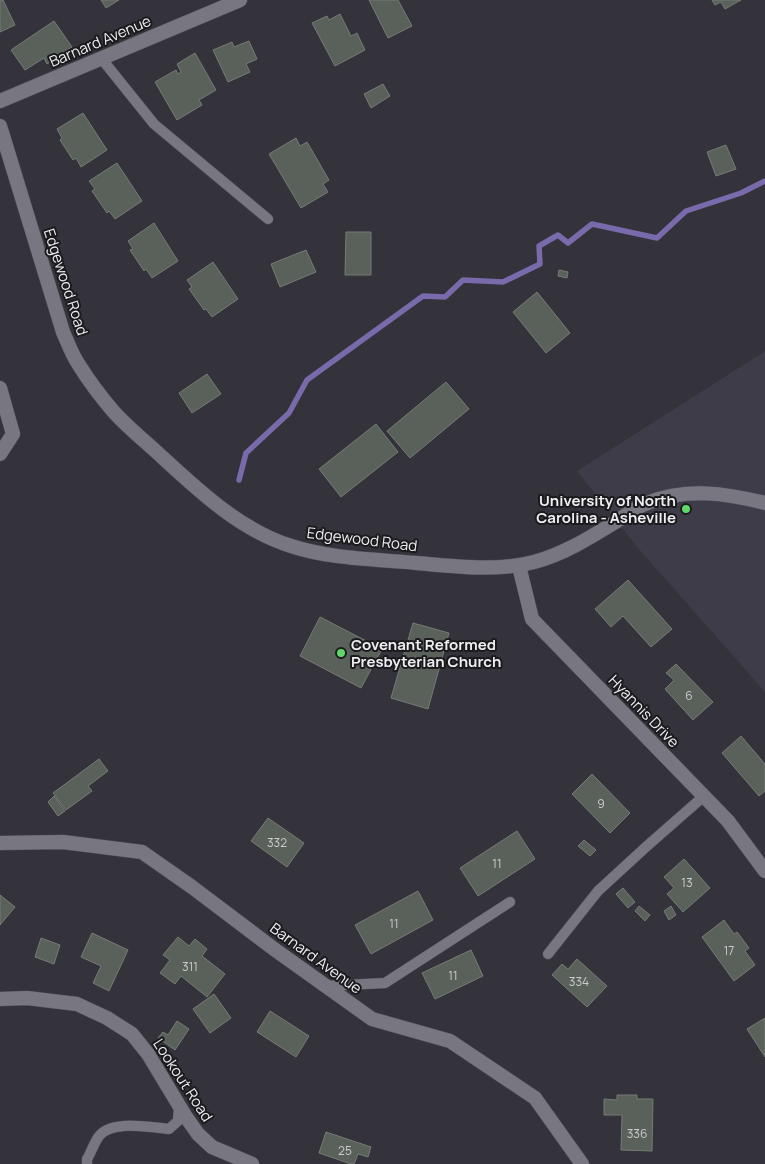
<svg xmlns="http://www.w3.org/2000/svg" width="765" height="1164" font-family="Manrope,sans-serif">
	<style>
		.built { fill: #3f3c49 }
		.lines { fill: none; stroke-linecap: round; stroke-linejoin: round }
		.stream { stroke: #796aab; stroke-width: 5.5 }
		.building { fill: #5a615a; stroke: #757c75 }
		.service-casing { stroke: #525158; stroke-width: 11 }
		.minor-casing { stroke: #525158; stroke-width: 15 }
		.service { stroke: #787680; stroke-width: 10 }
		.minor { stroke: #787680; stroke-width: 14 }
		.poi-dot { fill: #60d56a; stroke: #1b1b1e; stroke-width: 2 }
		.labels { text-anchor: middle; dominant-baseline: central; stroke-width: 4; stroke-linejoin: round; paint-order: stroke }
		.number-label { font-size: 12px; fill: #cacbcd }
		.street-label { font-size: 15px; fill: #efeef3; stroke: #1b1b1e }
		.poi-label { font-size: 15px; font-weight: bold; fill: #efeef3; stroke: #1b1b1e; text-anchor: end }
	</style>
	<rect width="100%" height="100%" fill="#34323a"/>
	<polygon class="built" points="765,351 765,692 637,547 577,471"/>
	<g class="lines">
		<polyline class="stream" points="239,480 246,453 289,413 307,380 423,296 445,297 463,280 503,282 540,264 539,246 558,235 568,243 592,224 657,238 686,211 741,193 765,181"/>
	</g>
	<g class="building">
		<polygon points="3,0 15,25 0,32 0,1"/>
		<polygon points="101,0 119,0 106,8"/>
		<polygon points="369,0 398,0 412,26 388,38"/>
		<polygon points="712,0 741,0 725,9 721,2 715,5"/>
		<polygon points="340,14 351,36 357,33 365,50 335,66 312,23 327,16 329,20"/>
		<polygon points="54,21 72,47 47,64 44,58 25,70 11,50"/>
		<polygon points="249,41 257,59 246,64 250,72 228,82 213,50 232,42 234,47"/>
		<polygon points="195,53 216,90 199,100 202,105 177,120 155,82 176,70 178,74 181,72 177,64"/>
		<polygon points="383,84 390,96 371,108 364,94"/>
		<polygon points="83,113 107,150 81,167 76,158 73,160 60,140 62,138 57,129"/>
		<polygon points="296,138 300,146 307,142 329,180 323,184 328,192 301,208 269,154"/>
		<polygon points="726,145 736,169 716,176 707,152"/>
		<polygon points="117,163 142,201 115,219 109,211 107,213 92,191 95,189 89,181"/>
		<polygon points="154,223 178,261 152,278 146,269 144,271 130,250 133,249 128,241"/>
		<polygon points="346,232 371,232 371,275 345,275"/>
		<polygon points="306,250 316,272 280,287 271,264"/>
		<polygon points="213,262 238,299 212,317 206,309 204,310 189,289 192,287 187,280"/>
		<polygon points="559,270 568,272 567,278 558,276"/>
		<polygon points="537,292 570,333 546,353 513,312"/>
		<polygon points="207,374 221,394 192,413 179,393"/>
		<polygon points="446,382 469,409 410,458 387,431"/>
		<polygon points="376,424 398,452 341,497 319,469"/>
		<polygon points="628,580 672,629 651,647 623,616 611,627 595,609"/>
		<polygon points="320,617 382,649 361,688 300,656"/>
		<polygon points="413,623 449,633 428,709 391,698"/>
		<polygon points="676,664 713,702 693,720 665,689 674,680 666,673"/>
		<polygon points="741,736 765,764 765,791 759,796 722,753"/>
		<polygon points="99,759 108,771 88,786 92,791 66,810 53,793"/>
		<polygon points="592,774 630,813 610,833 572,794"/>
		<polygon points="54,796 65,811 58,816 48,802"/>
		<polygon points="268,818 304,843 287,867 251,841"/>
		<polygon points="517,831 535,859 478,896 460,868"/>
		<polygon points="584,840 596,850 590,856 578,846"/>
		<polygon points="684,859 710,888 683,912 667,894 674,888 664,877"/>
		<polygon points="623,888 635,902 628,908 616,894"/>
		<polygon points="418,891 433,920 371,954 355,925"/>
		<polygon points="0,895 15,907 0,925"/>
		<polygon points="639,906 650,915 645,921 635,911"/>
		<polygon points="671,906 676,915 669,920 664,911"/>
		<polygon points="724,920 734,934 737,932 749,948 745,951 755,965 734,981 702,937"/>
		<polygon points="92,933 128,950 109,991 93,983 101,966 81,957"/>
		<polygon points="178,937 189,946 195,939 207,949 202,956 225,974 207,997 181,976 175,984 160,973 170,960 163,955"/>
		<polygon points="41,938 60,945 54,964 35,957"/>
		<polygon points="471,950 483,976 435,999 422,973"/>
		<polygon points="577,959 607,986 587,1007 552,975 562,964 568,969"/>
		<polygon points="214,994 231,1018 210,1033 193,1009"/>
		<polygon points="270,1011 309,1036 296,1057 257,1032"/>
		<polygon points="765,1018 765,1057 747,1029"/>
		<polygon points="177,1021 189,1029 175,1050 158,1038 163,1032 168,1035"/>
		<polygon points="617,1095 637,1095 637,1099 653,1099 652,1151 621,1150 622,1115 604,1115 604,1099 617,1100"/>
		<polygon points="326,1132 371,1147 368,1157 358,1154 354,1164 351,1164 319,1153"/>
	</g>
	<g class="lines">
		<g class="service-casing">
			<g id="service">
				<polyline points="101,58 154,124 268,219"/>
				<polyline points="548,954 598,891 647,846 704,796"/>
				<polyline points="326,986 385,983 510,902"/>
				<path d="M87 1164V1159C91 1153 95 1140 100 1135 113 1120 152 1127 169 1129L178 1121 179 1105"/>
			</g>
		</g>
		<g class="minor-casing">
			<g id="minor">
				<polyline points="0,101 240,0"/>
				<path d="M0 126 63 332C68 343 72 355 79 365 89 381 101 397 113 411 127 427 145 441 161 456 199 491 240 530 291 546 331 559 374 559 416 563 454 566 496 572 534 562 564 554 591 537 617 521 626 515 635 508 645 504 685 487 725 493 765 503"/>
				<polyline points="0,388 13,434 0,454"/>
				<polyline points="519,566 532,619 728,821 765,871"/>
				<polyline points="0,843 63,842 142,852 192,887 274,949 372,1019 450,1041 535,1098 582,1164"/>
				<polyline points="0,999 27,998 77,1004 107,1018 132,1034 148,1054 186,1117 198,1134 212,1147 252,1164"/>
			</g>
		</g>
		<use href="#service" class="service"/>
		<use href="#minor" class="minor"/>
	</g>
	<g class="poi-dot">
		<circle cx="686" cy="509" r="5"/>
		<circle cx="341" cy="653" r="5"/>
	</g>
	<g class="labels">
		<g class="number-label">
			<text x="689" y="695">6</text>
			<text x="601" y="803">9</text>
			<text x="277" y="842">332</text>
			<text x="497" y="863">11</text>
			<text x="687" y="882">13</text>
			<text x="394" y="923">11</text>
			<text x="729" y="950">17</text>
			<text x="190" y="966">311</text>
			<text x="453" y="975">11</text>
			<text x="579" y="981">334</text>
			<text x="637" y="1133">336</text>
			<text x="345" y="1150">25</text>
		</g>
		<g class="street-label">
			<text transform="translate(100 41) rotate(-23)">Barnard Avenue</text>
			<text transform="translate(66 282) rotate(72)">Edgewood Road</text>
			<text transform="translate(362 539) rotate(7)">Edgewood Road</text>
			<text transform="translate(644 711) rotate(46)">Hyannis Drive</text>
			<text transform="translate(316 958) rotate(36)">Barnard Avenue</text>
			<text transform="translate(183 1080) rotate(57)">Lookout Road</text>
		</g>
		<g class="poi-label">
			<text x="676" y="500">University of North<tspan x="676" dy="17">Carolina - Asheville</tspan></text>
			<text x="351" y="644" text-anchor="start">Covenant Reformed<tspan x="351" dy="17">Presbyterian Church</tspan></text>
		</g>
	</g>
</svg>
